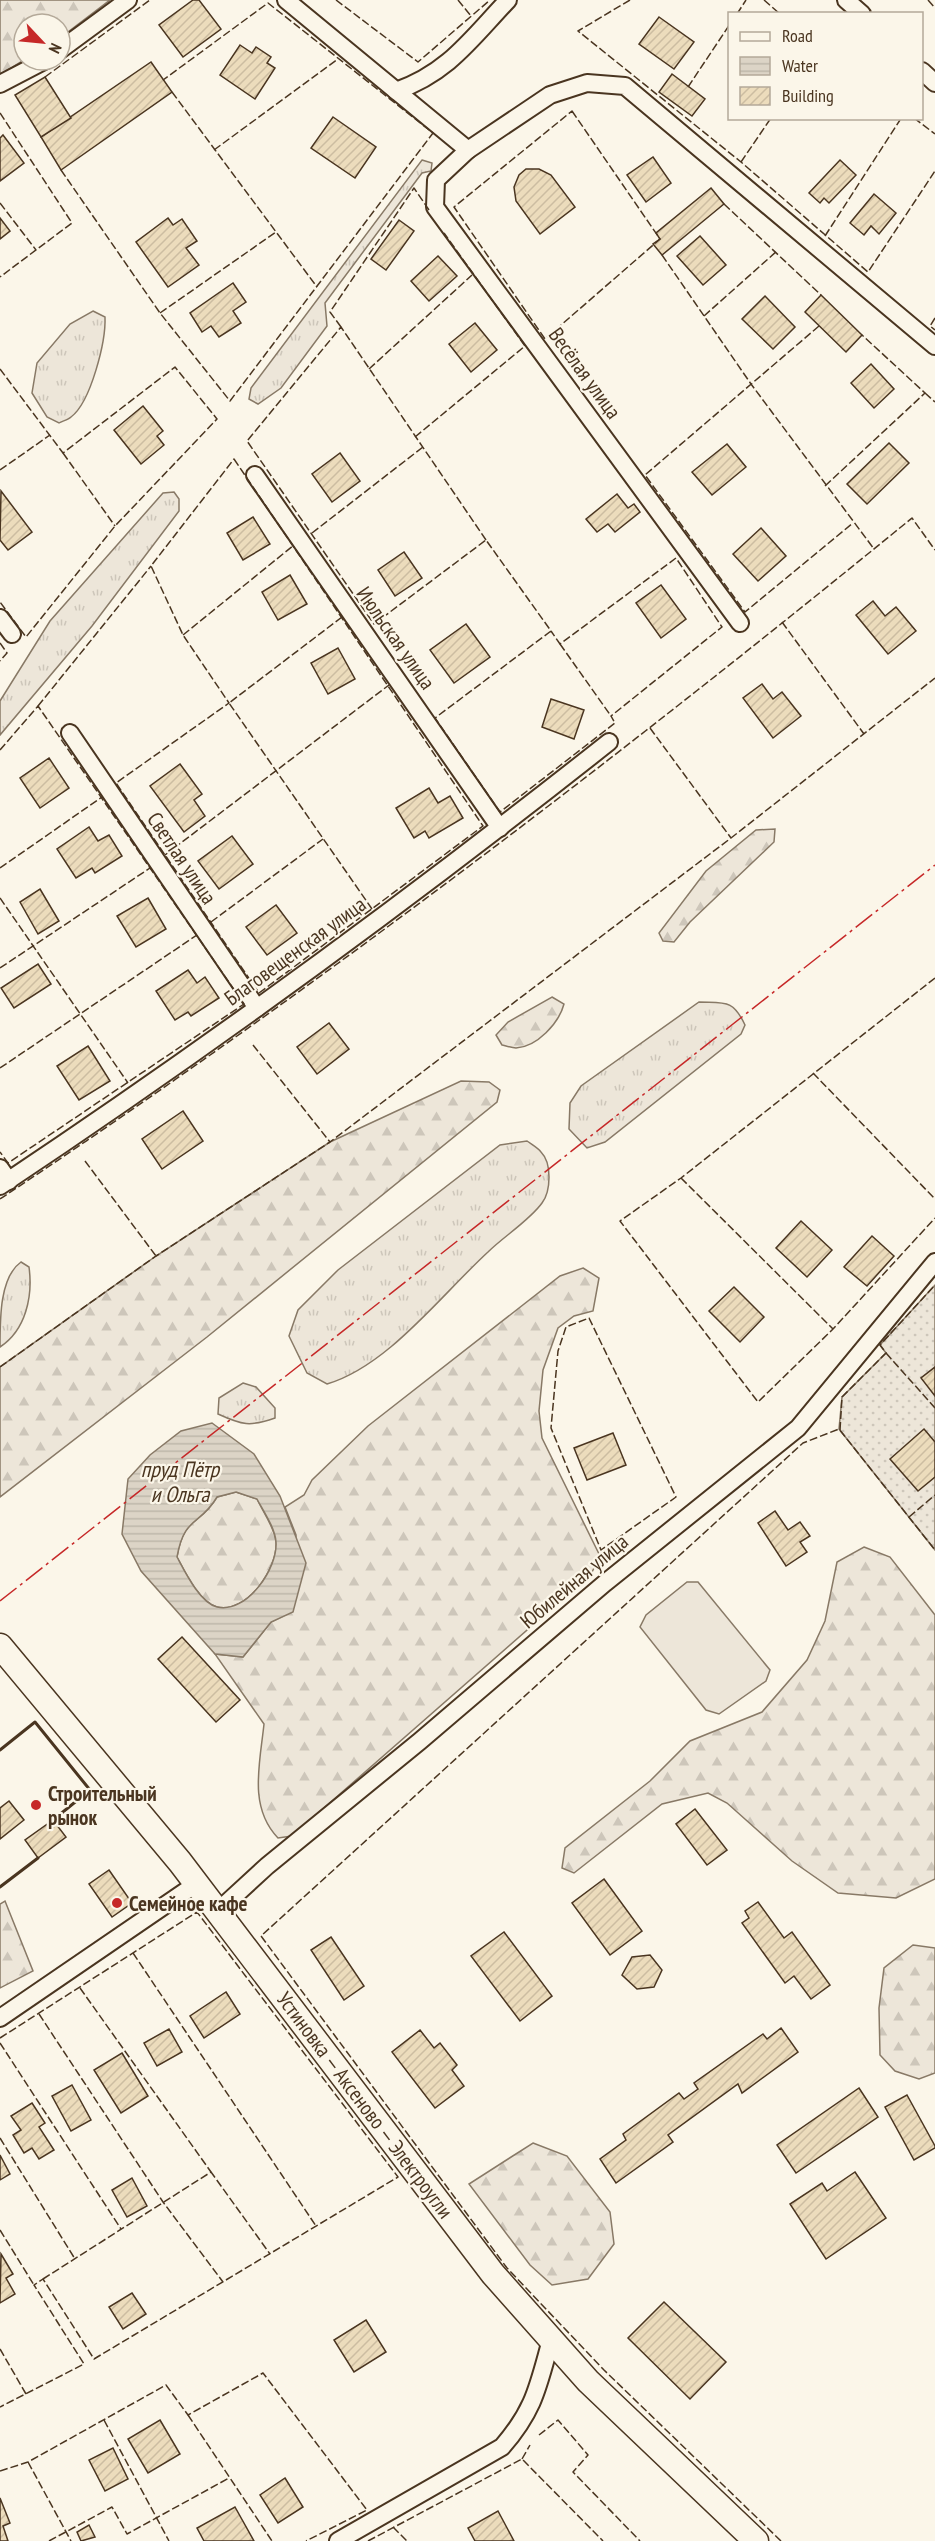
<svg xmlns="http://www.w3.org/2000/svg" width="935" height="2541" font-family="'PT Sans Narrow',sans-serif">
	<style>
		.grass { fill: url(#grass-tufts); stroke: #887966; stroke-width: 1.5 }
		.forest { fill: url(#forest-firs); stroke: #887966; stroke-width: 1.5 }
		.garden { fill: url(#garden-dots); stroke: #887966; stroke-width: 1.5 }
		.pitch { fill: #ede6d9; stroke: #887966; stroke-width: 1.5 }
		.water { fill: url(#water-rules); stroke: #887966; stroke-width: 1.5; fill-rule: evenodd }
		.building { fill: url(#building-hatch); stroke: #4a3520; stroke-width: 1.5 }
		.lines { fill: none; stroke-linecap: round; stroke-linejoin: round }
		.street-casing { stroke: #4a3520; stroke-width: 20 }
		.secondary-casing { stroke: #4a3520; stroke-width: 27 }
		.street { stroke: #fbf6e9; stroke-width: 16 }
		.secondary { stroke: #fbf6e9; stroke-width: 24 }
		.fence { stroke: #4a3520; stroke-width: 1.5; stroke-dasharray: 8 3; stroke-linecap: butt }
		.wall { stroke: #4a3520; stroke-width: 3 }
		.power { stroke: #c62828; stroke-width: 1.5; stroke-dasharray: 21 4.5 3 4.5; stroke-linecap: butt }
		.poi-dot { fill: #c62828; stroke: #fbf6e9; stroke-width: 2 }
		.labels { text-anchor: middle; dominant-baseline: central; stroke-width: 4.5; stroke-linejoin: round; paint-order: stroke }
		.street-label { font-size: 21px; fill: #4a3520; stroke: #fbf6e9 }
		.poi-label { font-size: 21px; font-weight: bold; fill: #4a3520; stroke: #fbf6e9; text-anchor: start }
		.water-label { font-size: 22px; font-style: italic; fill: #4a3520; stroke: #fbf6e9 }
	</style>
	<defs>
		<pattern id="grass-tufts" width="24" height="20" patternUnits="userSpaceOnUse" patternTransform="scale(1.5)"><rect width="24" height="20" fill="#ede6d9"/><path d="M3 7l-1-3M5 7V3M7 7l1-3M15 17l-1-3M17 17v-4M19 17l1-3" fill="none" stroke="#cdc6ba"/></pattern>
		<pattern id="forest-firs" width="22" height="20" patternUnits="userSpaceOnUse" patternTransform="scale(1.5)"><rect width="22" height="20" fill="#ede6d9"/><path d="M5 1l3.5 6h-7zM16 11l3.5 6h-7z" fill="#cdc6ba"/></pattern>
		<pattern id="garden-dots" width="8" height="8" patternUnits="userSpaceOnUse" patternTransform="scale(1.5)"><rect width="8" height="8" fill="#ede6d9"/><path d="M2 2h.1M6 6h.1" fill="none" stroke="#cdc6ba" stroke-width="1.8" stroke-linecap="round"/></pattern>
		<pattern id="water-rules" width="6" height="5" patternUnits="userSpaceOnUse" patternTransform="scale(1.5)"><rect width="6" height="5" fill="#dcd4c6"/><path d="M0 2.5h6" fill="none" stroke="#beb7aa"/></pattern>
		<pattern id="building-hatch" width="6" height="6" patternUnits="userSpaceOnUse" patternTransform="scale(1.5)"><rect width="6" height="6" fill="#ecdcbc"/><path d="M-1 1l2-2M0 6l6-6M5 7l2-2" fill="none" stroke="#ccbda1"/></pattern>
	</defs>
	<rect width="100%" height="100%" fill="#fbf6e9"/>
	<g class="grass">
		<polygon points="422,160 432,163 431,171 422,173 325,303 327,326 281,388 258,404 249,399 251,388"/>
		<path d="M93 311 105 317C106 341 91 402 71 417 68 420 62 421 59 423L47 417 32 393 37 363 70 324Z"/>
		<polygon points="174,492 179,499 179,511 92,626 0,735 0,701 50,621 163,493"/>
		<path d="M699 1002C725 1003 733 999 745 1025L741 1034 605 1142 587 1148 569 1129 570 1103 581 1086Z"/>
		<path d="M527 1141C531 1144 538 1148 541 1152 552 1163 551 1191 542 1203 530 1220 503 1237 488 1252 441 1295 388 1366 327 1384L307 1373 289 1336 298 1310 338 1270 500 1145Z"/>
		<path d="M21 1262 29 1267C33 1296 26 1330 0 1347 0 1317 0 1277 21 1262Z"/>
		<path d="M243 1383 256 1387 275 1408V1418C250 1427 242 1425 218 1414L219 1398Z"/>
	</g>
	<g class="forest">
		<polygon points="0,0 110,0 60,38 60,24 24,24 24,60 0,75"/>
		<polygon points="775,829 774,842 690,922 674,942 663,941 659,933 706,871 756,830"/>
		<path d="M552 997 564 1004C559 1023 537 1047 516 1048 512 1048 506 1046 502 1045L496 1035 508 1022Z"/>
		<polygon points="461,1081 489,1082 500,1090 497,1102 207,1337 0,1497 0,1367 156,1256 330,1142"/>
		<path d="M583 1268 599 1278 593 1311 574 1316 558 1328 543 1370 539 1411 542 1438 600 1556 591 1574 292 1836 278 1838C248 1807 260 1763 264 1724L215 1654 243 1657 271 1622 293 1611 296 1535 285 1507 304 1495 312 1480 368 1426 560 1276Z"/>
		<path d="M236 1492 257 1499C263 1512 275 1528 276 1542 278 1568 247 1614 217 1607 200 1603 185 1572 177 1557 184 1515 200 1526 217 1497Z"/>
		<polygon points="864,1547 890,1557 935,1615 935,1879 896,1898 838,1893 792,1861 727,1803 708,1793 662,1804 574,1873 562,1868 565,1848 650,1781 690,1741 762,1712 807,1660 825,1621 837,1562"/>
		<polygon points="5,1901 33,1971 0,1988 0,1904"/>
		<polygon points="913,1945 935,1948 935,2073 919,2079 895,2071 880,2055 879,2008 884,1968"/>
		<polygon points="533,2143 567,2156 610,2212 614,2244 588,2279 552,2285 530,2265 469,2184"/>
	</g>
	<polygon class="garden" points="935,1285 935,1550 839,1429 842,1397 886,1353 880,1345"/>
	<polygon class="pitch" points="687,1582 698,1582 770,1670 766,1681 719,1714 706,1710 640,1627 646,1615"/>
	<path class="water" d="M212 1423 254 1454 280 1496 306 1563 293 1612 271 1622 243 1657 215 1654 141 1571 122 1534 128 1479 150 1455 181 1431ZM236 1492 257 1499C264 1512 275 1528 276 1542 278 1568 247 1614 217 1607 200 1603 185 1572 177 1557 184 1516 200 1526 217 1497Z"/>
	<g class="building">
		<polygon points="193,0 199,0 221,29 183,57 159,25"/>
		<polygon points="659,17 694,42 674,69 639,44"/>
		<polygon points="240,45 252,53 256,47 271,57 267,63 275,68 255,99 220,75"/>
		<polygon points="151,62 172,92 61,170 41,137"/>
		<polygon points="672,74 705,99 692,116 659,92"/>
		<polygon points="45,77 71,118 41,137 15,95"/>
		<polygon points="333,117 376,147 355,178 311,148"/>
		<polygon points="3,135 24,163 0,181 0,138"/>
		<polygon points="653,157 671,183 646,202 627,175"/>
		<polygon points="840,160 856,175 829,203 824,198 820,203 809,193"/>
		<polygon points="526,169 539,169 551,175 575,207 540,234 516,201 514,187 519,175"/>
		<polygon points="711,188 724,204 662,255 653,244 660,239 656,233"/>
		<polygon points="874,194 896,213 879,234 871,226 864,235 850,223"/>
		<polygon points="0,218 10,231 0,239"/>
		<polygon points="168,218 173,225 182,219 197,241 186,248 199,265 168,287 136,242"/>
		<polygon points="399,220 414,231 386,270 371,259"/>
		<polygon points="700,236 726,265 703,285 677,256"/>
		<polygon points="438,256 457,276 429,301 411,281"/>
		<polygon points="233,283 246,302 233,311 241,323 219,337 211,326 202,332 190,313"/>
		<polygon points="821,295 862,335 846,352 805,312"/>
		<polygon points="765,296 795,327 773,349 742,319"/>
		<polygon points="475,323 497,350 471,372 449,344"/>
		<polygon points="871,364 894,389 874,408 851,383"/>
		<polygon points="143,406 163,431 157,436 164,445 141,464 114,430"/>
		<polygon points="889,443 909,463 867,504 847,484"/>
		<polygon points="727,444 746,467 712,495 692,472"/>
		<polygon points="340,453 360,481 332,502 312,474"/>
		<polygon points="1,491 32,532 8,550 0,540"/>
		<polygon points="617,494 628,508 634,504 640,512 615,532 608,524 597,532 586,519"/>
		<polygon points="253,517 270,544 243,560 227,533"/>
		<polygon points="761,528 786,556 758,581 733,554"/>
		<polygon points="404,552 422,578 395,596 378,570"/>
		<polygon points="290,575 307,604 278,620 262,592"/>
		<polygon points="661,585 686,619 661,638 636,603"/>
		<polygon points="873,601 885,616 896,607 916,631 888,654 856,615"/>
		<polygon points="466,624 490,657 454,683 430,650"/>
		<polygon points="338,648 355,679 328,694 311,663"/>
		<polygon points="762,684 773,699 782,692 801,716 773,738 743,698"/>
		<polygon points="551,699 584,710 574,739 542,727"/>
		<polygon points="49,758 69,788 40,808 20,778"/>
		<polygon points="180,764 202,794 194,800 205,816 184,832 150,786"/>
		<polygon points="429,788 438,803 450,796 463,818 429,838 425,831 414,838 396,808"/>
		<polygon points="89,827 98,841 109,835 122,856 95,873 92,868 76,878 57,849"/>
		<polygon points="232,836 253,864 219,889 198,861"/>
		<polygon points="40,889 59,921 38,934 20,902"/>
		<polygon points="148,898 166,929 136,947 117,916"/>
		<polygon points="276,905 297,933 267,955 246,927"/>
		<polygon points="38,964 51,984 14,1008 1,988"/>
		<polygon points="188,970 197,983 205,977 219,998 191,1016 188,1012 175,1020 156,991"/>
		<polygon points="329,1023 349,1049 317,1074 297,1047"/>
		<polygon points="88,1046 110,1081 79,1100 57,1066"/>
		<polygon points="183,1111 203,1141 162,1169 142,1139"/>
		<polygon points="801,1221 832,1250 807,1277 776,1248"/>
		<polygon points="872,1236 894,1256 867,1286 844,1267"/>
		<polygon points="734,1287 764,1317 740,1342 709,1311"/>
		<polygon points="935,1367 935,1396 921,1378"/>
		<polygon points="924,1429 935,1442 935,1477 918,1491 890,1459"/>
		<polygon points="613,1433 626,1465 587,1480 574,1448"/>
		<polygon points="775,1511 788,1530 800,1522 810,1536 800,1542 807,1552 786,1566 758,1523"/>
		<polygon points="182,1637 240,1700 216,1722 158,1659"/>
		<polygon points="9,1801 24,1820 0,1839 0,1808"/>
		<polygon points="695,1809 727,1850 707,1865 676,1824"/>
		<polygon points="53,1820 66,1837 38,1858 25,1840"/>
		<polygon points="109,1870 132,1903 112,1917 89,1884"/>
		<polygon points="604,1879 642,1931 610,1955 572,1903"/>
		<polygon points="758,1902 784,1938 792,1932 830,1985 811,1999 794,1976 785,1983 742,1923 749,1918 745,1911"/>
		<polygon points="504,1932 552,1996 520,2021 471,1956"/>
		<polygon points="331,1937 364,1986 344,2000 311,1950"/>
		<polygon points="650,1955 662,1970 654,1987 637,1989 622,1975 632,1957"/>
		<polygon points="226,1992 240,2014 204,2038 190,2016"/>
		<polygon points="781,2028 798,2052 742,2093 738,2084 668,2135 673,2142 616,2183 600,2159 626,2140 623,2134 679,2093 684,2099 698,2089 694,2083 763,2034 767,2039"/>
		<polygon points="169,2029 182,2052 157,2066 144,2043"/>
		<polygon points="420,2030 434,2048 440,2043 457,2065 452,2070 464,2086 435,2108 392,2052"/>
		<polygon points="122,2053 148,2096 121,2113 94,2070"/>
		<polygon points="72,2085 91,2120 71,2131 52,2096"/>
		<polygon points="859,2088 878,2117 796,2173 777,2145"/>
		<polygon points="907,2095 935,2146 935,2148 914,2160 885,2107"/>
		<polygon points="32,2103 45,2123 39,2127 54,2150 39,2159 32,2148 24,2153 13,2135 21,2130 11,2116"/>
		<polygon points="0,2155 10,2174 0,2180"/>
		<polygon points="855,2172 886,2218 826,2259 790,2204 822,2183 827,2191"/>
		<polygon points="132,2178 147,2206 127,2217 112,2190"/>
		<polygon points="1,2254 13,2274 6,2278 15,2294 0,2303"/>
		<polygon points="132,2293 146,2314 123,2329 109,2307"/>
		<polygon points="664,2302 726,2362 690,2399 628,2338"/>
		<polygon points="366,2320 386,2352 354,2372 334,2340"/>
		<polygon points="160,2420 180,2454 148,2473 128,2439"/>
		<polygon points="113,2448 128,2479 105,2491 89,2460"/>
		<polygon points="285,2478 303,2507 278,2523 260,2495"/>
		<polygon points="0,2498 10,2523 3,2526 8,2541 0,2541"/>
		<polygon points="235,2507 254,2541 204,2541 197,2528"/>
		<polygon points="498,2511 514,2541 475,2541 468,2528"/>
		<polygon points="89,2525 95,2537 81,2541 77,2532"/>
	</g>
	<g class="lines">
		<g class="street-casing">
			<g id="street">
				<polyline points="286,0 468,150 550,95 587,83 625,86 935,346"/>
				<polyline points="846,0 862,14"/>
				<polyline points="60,50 128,0"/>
				<polyline points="922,71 935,83"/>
				<polyline points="0,84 46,60"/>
				<path d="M396 91C448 73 471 39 508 0"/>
				<polyline points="468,150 436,180 435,207 740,623"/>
				<polyline points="255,475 500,828"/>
				<polyline points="0,618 12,634"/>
				<polyline points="70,733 257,1008"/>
				<polyline points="0,1168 9,1181"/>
				<path d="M0 1186C209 1047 412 898 609 742"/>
				<polyline points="218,1911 267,1866 420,1741 605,1583 798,1428 935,1262"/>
				<polyline points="0,2018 196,1884"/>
				<path d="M338 2541 502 2447C535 2409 538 2386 551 2340"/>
			</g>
		</g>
		<g class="secondary-casing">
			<polyline id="secondary" points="0,1646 180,1862 493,2274 588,2381 756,2541"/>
		</g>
		<use href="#street" class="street"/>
		<use href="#secondary" class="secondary"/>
		<g class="fence">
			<polyline points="336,0 418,62 490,0"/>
			<polyline points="458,0 471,16"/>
			<polyline points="630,0 578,31 741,162 868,272 935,171"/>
			<polyline points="764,0 780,14"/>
			<polyline points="928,0 935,8"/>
			<polyline points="737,14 746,0"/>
			<polyline points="45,77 150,0"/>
			<polyline points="688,87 730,24"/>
			<polyline points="172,92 317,287"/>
			<polygon points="572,111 660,239 545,339 454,207"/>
			<polyline points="0,113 72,223 0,277"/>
			<polyline points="914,118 935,134"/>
			<polyline points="214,150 338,59"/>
			<polyline points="741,162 771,118"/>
			<polyline points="61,170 160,313 230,401 433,133 268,3 163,80"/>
			<polyline points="0,203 36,250"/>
			<polyline points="724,204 821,295"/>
			<polyline points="825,236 900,120"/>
			<polyline points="662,255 751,384 874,549"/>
			<polyline points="160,313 276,232"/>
			<polyline points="704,316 777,251"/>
			<polyline points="935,318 930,326 935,330"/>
			<polyline points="819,326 645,475 745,612 853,523"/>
			<polyline points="341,327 330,312 414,188 429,210"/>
			<polyline points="0,369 63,453 175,367 217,419 115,526 26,637 0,602"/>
			<polyline points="369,369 472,275"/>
			<polyline points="925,393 935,402"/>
			<polyline points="415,437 525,346 444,233"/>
			<polyline points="63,453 115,526"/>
			<polygon points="234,459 483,826 259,993 116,783 229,703 183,635 151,566"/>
			<polyline points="0,470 50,435"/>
			<polyline points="825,486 925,393 862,335"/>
			<polyline points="312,533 423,447"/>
			<polyline points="486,540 341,327 247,441 374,624 486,540 551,631 435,718 500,812 615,723 611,716 722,627 676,558 560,644 551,631"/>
			<polyline points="342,617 229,703 372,909"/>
			<polyline points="782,622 864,734"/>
			<polyline points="183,635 294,545"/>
			<polyline points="0,643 7,653 0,661"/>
			<polyline points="560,644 611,716"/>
			<polyline points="38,706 151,566"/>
			<polyline points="650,728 731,838"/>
			<polyline points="0,750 38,706 244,1004 8,1163 0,1152"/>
			<polyline points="165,855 389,685"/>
			<polyline points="0,868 102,797"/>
			<polyline points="0,898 128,1083"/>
			<polyline points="211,922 323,839"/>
			<polyline points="0,968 150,868"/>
			<polyline points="935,978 681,1178 620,1221 758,1402 833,1329 935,1218"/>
			<polyline points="253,1045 330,1142"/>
			<polyline points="0,1068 197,935"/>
			<polyline points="813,1073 935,1199"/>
			<polyline points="85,1161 156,1256"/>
			<polyline points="681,1178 833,1329"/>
			<path d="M0 1199C316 989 618 758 912 518L935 550"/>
			<polygon points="589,1318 676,1497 601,1550 551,1428 558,1351 566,1327"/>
			<polyline points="886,1353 935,1408"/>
			<polyline points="0,1367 156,1256 330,1142 731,838 935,678"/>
			<polyline points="840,1430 842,1397 886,1353 880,1345 935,1285"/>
			<polyline points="909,1517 935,1495"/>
			<polyline points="133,1953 316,2226"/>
			<polyline points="80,1988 211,2172"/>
			<polyline points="39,2014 163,2202 223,2282"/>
			<polyline points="0,2038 197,1912 398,2177 94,2359 43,2279 34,2285 84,2364 0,2407"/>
			<polyline points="0,2043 121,2229"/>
			<polyline points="0,2138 75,2259"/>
			<polyline points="0,2230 34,2285"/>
			<polyline points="43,2279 211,2172 270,2254"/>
			<polyline points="0,2349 26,2394"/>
			<polyline points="188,2415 272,2541"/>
			<polyline points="104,2420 169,2541"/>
			<polyline points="539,2435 558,2420 588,2455 573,2472 640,2541"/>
			<polyline points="522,2459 530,2445"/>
			<polyline points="28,2462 71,2541"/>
			<polyline points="0,2471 28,2462 166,2385 188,2415 263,2373 367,2510 306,2541"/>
			<polyline points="393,2527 407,2541"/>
			<polyline points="49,2541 112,2507 127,2534 229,2478"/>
			<polyline points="368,2541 522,2459 603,2541"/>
			<polyline points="781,2541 604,2370 507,2268 261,1936 803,1443 839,1429 935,1550"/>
		</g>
		<g class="wall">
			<polyline points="0,1750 35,1722 90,1790 53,1820"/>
			<polyline points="0,1887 38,1858"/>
		</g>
		<polyline class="power" points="0,1601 935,865"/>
	</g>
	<g class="poi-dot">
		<circle cx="36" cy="1805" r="6"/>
		<circle cx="117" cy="1903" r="6"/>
	</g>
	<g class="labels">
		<g class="street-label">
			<text transform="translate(585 373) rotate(54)">Весёлая улица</text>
			<text transform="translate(396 638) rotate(55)">Июльская улица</text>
			<text transform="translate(182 858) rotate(56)">Светлая улица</text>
			<text transform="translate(295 951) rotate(-36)">Благовещенская улица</text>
			<text transform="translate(574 1581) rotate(-40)">Юбилейная улица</text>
			<text transform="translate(365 2105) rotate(53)">Устиновка — Аксеново — Электроугли</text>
		</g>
		<g class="poi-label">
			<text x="48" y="1793">Строительный<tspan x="48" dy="24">рынок</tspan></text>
			<text x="129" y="1903">Семейное кафе</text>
		</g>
		<g class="water-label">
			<text x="180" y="1469">пруд Пётр<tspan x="180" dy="25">и Ольга</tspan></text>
		</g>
	</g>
	<rect x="728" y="12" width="195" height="108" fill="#fbf6e9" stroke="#b4a999" stroke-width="1.5"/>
	<rect x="740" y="32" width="30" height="9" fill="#fbf6e9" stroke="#b4a999" stroke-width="1.5"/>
	<text x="782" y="42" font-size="18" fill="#4a3520">Road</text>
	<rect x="740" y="57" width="30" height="18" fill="url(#water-rules)" stroke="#b4a999" stroke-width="1.5"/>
	<text x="782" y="72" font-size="18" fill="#4a3520">Water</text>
	<rect x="740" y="87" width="30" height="18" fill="url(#building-hatch)" stroke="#b4a999" stroke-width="1.5"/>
	<text x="782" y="102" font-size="18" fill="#4a3520">Building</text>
	<g transform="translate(42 42) rotate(116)"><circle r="28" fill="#fbf6e9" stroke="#b4a999" stroke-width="1.5"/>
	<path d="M0-4.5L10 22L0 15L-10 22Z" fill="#c62828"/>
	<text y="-9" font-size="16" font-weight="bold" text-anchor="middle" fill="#4a3520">N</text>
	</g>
</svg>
